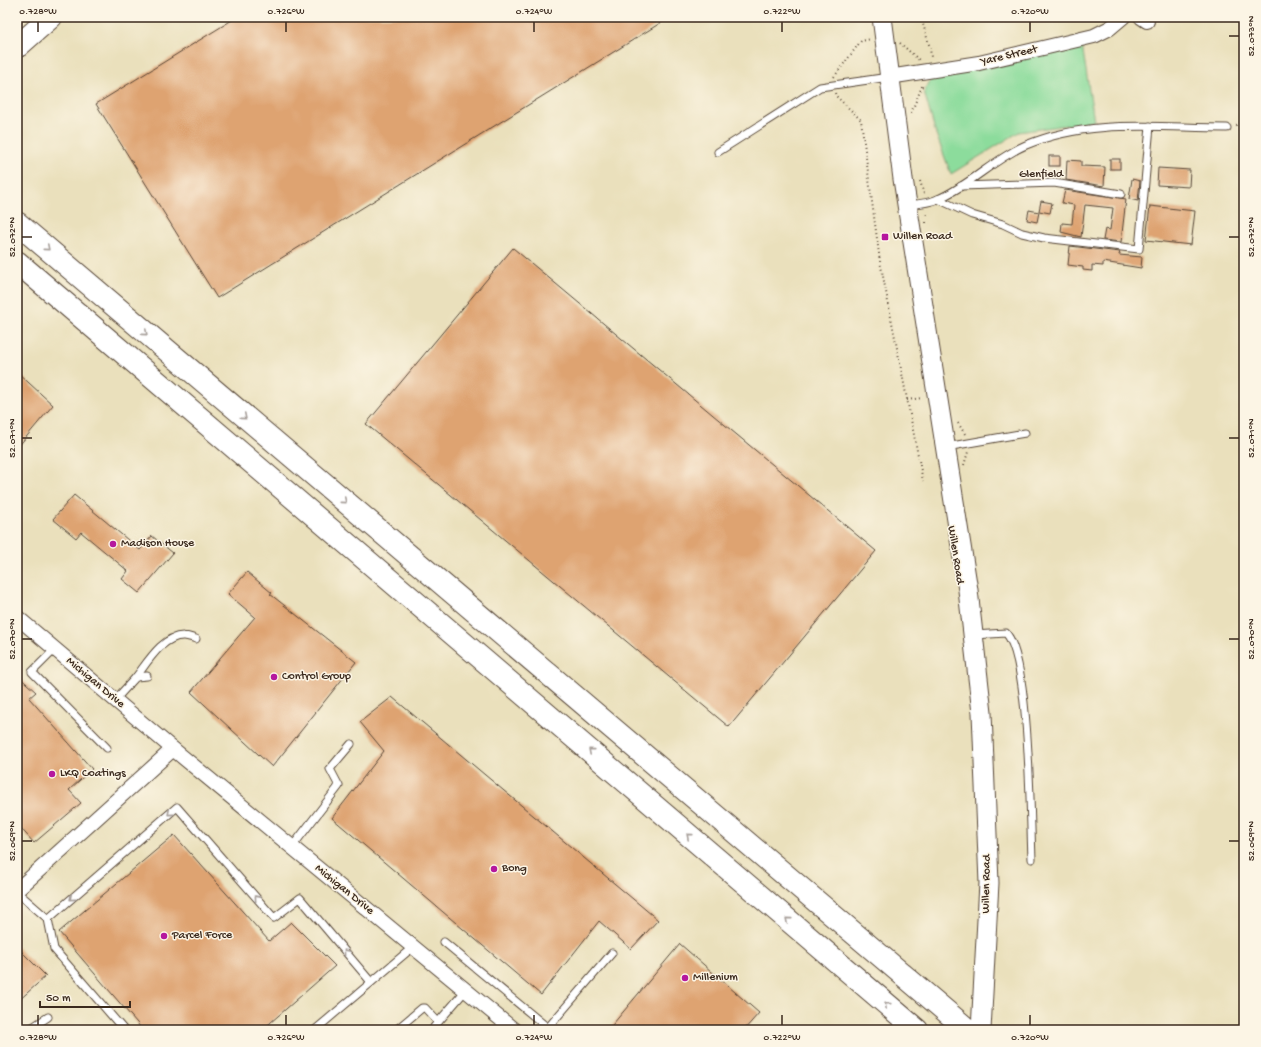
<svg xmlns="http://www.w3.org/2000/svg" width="1261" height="1047" font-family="'Gochi Hand',sans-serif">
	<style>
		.green { fill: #8cdc9c; stroke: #64835d }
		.building { fill: #dea371 }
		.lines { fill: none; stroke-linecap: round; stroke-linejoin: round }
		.lane-casing { stroke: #554536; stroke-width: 9 }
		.street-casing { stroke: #554536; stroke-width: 16 }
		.secondary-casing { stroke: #554536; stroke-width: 21 }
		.primary-casing { stroke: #554536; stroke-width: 24 }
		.highway-casing { stroke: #554536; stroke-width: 24 }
		.path { stroke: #554536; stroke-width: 2; stroke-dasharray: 1 3; stroke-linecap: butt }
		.lane { stroke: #fff; stroke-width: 7 }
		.street { stroke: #fff; stroke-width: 14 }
		.secondary { stroke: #fff; stroke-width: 19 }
		.primary { stroke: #fff; stroke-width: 22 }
		.highway { stroke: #fff; stroke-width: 22 }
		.oneway { stroke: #a79f9a }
		.ticks { fill: none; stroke: #3b2a1e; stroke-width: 1.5 }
		.poi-dot { fill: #b5179e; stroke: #fcf5e5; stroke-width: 1.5 }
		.labels { text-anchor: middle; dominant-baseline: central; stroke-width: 3; stroke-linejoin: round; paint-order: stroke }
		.street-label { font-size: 12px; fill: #3b2a1e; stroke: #fcf5e5 }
		.poi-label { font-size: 12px; fill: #3b2a1e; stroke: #fcf5e5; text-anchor: start }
		.neatline { fill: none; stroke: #3b2a1e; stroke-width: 1.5 }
		.ticks-label { font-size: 10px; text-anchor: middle; fill: #3b2a1e }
	</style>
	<rect width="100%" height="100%" fill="#fcf5e5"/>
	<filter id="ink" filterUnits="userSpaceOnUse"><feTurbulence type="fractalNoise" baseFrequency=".025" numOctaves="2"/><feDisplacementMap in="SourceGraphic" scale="8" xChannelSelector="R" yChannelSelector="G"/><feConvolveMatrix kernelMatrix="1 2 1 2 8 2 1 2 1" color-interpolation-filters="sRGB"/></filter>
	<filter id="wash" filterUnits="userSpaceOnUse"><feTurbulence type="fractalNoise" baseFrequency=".012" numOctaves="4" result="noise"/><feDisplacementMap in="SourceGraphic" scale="16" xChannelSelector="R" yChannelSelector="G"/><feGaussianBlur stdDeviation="0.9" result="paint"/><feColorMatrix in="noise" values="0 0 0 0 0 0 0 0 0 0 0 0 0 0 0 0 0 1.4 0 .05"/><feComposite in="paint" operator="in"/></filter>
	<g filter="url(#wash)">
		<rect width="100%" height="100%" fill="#eae0bc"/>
		<polygon class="green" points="1082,45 1094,121 1019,132 951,174 936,134 924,92 933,76"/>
		<g id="blocks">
			<g class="building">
				<polygon points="237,17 670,17 217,298 96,104"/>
				<rect x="1049" y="156" width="11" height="10"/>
				<rect x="1110" y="159" width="10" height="10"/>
				<polygon points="1067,160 1081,161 1081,166 1105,167 1104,186 1066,180"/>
				<polygon points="1158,168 1190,170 1189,187 1157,185"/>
				<polygon points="1132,179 1140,181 1138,201 1129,199"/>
				<polygon points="1065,190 1126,199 1121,242 1103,240 1105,229 1110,230 1113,208 1085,205 1081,237 1061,232 1062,223 1072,224 1074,205 1062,203"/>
				<polygon points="1041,201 1052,203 1050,213 1039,211"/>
				<polygon points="1150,206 1195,211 1191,245 1146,240"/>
				<polygon points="1029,210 1039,212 1037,222 1027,220"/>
				<polygon points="1070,246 1120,252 1119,255 1142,257 1141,268 1103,262 1103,266 1092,265 1092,271 1083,270 1083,267 1068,265"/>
				<polygon points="513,248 876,551 729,727 366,424"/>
				<polygon points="17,372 53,405 17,448"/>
				<polygon points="74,495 140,550 152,536 173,553 139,593 122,579 128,571 81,532 76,538 53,519"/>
				<polygon points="247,572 272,593 270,594 356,662 272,767 191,692 255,617 228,594"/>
				<polygon points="17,675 36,692 29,698 92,769 69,790 81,803 34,843 17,824"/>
				<polygon points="392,697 658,920 631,949 599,921 541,995 332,818 384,751 360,722"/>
				<polygon points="174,835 269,941 291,922 335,966 262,1030 143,1030 59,932"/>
				<polygon points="680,944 759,1013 744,1030 608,1030"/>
				<polygon points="17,947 46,976 17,1002"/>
			</g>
		</g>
	</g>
	<g filter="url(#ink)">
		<use href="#blocks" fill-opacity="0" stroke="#554536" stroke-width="1"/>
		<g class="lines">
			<g class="lane-casing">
				<g id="lane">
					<polyline points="718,152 820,87 889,77"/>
					<polyline points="961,186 1054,183 1121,194"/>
					<polyline points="938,199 972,215 1003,224 1022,233 1044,238 1139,249 1150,126"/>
					<path d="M908 205C918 204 929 203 938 199 969 186 995 158 1026 145 1090 118 1160 128 1227 128"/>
					<polyline points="946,447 1025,433"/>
					<path d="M974 635 1006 633C1030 659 1030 817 1032 859"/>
					<polyline points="55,649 32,672 107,748"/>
					<path d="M136 677C147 663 163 635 184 636 188 636 192 638 196 639"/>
					<polyline points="115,700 136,677 147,676"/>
					<polyline points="292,847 339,786 330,769 351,744"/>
					<polyline points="17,892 48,919 177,807 274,918 300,898 371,982"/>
					<polyline points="48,919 54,949 124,1030"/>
					<polyline points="444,942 548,1028"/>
					<polyline points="28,1030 48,1017"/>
					<polyline points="315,1030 413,947"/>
					<polyline points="396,1030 422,1008 425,1008 438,1022"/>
					<polyline points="433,1030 434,1027 466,990"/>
					<polyline points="546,1030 612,953"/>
				</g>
			</g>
			<g class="street-casing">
				<g id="street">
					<polyline points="1141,17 1147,21"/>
					<polyline points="889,77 979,63 1094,36 1110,28 1123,17"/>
					<polyline points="17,617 173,749 514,1030"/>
					<polyline points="17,890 173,749"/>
				</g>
			</g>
			<g class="secondary-casing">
				<polyline id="secondary" points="882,17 903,179 968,590 982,713 989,883 981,1030"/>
			</g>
			<g class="primary-casing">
				<polyline id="primary" points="17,47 51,17"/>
			</g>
			<g class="highway-casing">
				<g id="highway">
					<polyline points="17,223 968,1030"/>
					<polyline points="17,262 917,1030"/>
				</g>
			</g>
			<g class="path">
				<polyline points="921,17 930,48 931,57"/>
				<polyline points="900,43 919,60"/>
				<polyline points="834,77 861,41 871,39"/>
				<polyline points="835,93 836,96 861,120 880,261 923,481"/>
				<polyline points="911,113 923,84"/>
				<polyline points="1236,125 1244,121"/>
				<polyline points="920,181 924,194"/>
				<polyline points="926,223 927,211"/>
				<polyline points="907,400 922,398"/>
				<polyline points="958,423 965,434"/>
				<polyline points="964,465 968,452"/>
			</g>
			<use href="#lane" class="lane"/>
			<use href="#street" class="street"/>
			<use href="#secondary" class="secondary"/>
			<use href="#primary" class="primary"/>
			<use href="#highway" class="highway"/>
		</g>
		<defs><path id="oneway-chevron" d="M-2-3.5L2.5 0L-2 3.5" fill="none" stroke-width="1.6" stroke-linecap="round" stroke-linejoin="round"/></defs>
		<g class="oneway">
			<use href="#oneway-chevron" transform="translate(47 248) rotate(41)"/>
			<use href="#oneway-chevron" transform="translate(145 333) rotate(41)"/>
			<use href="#oneway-chevron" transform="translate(244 417) rotate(40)"/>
			<use href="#oneway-chevron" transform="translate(344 501) rotate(40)"/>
			<use href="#oneway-chevron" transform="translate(591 751) rotate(-139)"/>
			<use href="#oneway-chevron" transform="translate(170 813) rotate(139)"/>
			<use href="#oneway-chevron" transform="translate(689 836) rotate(-139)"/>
			<use href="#oneway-chevron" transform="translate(72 898) rotate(139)"/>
			<use href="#oneway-chevron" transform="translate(257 898) rotate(-131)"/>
			<use href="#oneway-chevron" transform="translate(788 920) rotate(-139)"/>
			<use href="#oneway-chevron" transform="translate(346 952) rotate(-130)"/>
			<use href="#oneway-chevron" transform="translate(887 1005) rotate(-139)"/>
		</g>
	</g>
	<path class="ticks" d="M38 22V32M286 22V32M534 22V32M782 22V32M1030 22V32M1229 36H1239M22 237H32M1229 237H1239M22 438H32M1229 438H1239M22 639H32M1229 639H1239M22 841H32M1229 841H1239M38 1015V1025M286 1015V1025M534 1015V1025M782 1015V1025M1030 1015V1025"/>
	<g class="poi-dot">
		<rect x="881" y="233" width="8" height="8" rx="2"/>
		<circle cx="113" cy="544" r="4"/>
		<circle cx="274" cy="677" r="4"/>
		<circle cx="52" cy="774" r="4"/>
		<circle cx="494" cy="869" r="4"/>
		<circle cx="164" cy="936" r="4"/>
		<circle cx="685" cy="978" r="4"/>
	</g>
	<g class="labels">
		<g class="street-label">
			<text transform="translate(1009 56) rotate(-13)">Yare Street</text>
			<text x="1041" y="175">Glenfield</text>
			<text transform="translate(955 555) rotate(81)">Willen Road</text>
			<text transform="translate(95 683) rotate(40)">Michigan Drive</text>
			<text transform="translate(987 884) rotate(-89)">Willen Road</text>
			<text transform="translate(344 890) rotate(39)">Michigan Drive</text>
		</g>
		<g class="poi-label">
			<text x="893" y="237">Willen Road</text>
			<text x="121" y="544">Madison House</text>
			<text x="282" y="677">Control Group</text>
			<text x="60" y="774">LKQ Coatings</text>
			<text x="502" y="869">Bong</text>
			<text x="172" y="936">Parcel Force</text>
			<text x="693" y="978">Millenium</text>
		</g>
	</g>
	<rect width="1261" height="1047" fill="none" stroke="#fcf5e5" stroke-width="44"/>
	<path d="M40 1001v6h90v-6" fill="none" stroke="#3b2a1e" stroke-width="2"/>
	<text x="46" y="1001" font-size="12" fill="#3b2a1e" stroke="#fcf5e5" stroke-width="3" paint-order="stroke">50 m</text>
	<rect x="22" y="22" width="1217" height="1003" class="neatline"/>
	<g class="ticks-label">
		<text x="38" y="14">0.728°W</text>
		<text x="286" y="14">0.726°W</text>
		<text x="534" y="14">0.724°W</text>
		<text x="782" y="14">0.722°W</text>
		<text x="1030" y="14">0.720°W</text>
		<text transform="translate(1250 36) rotate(-90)" y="4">52.073°N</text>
		<text transform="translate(11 237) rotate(-90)" y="4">52.072°N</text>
		<text transform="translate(1250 237) rotate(-90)" y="4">52.072°N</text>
		<text transform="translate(11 438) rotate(-90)" y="4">52.071°N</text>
		<text transform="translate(1250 438) rotate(-90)" y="4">52.071°N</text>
		<text transform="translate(11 639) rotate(-90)" y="4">52.070°N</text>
		<text transform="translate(1250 639) rotate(-90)" y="4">52.070°N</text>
		<text transform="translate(11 841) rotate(-90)" y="4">52.069°N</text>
		<text transform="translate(1250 841) rotate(-90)" y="4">52.069°N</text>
		<text x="38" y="1040">0.728°W</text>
		<text x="286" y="1040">0.726°W</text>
		<text x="534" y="1040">0.724°W</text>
		<text x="782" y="1040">0.722°W</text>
		<text x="1030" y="1040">0.720°W</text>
	</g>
</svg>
